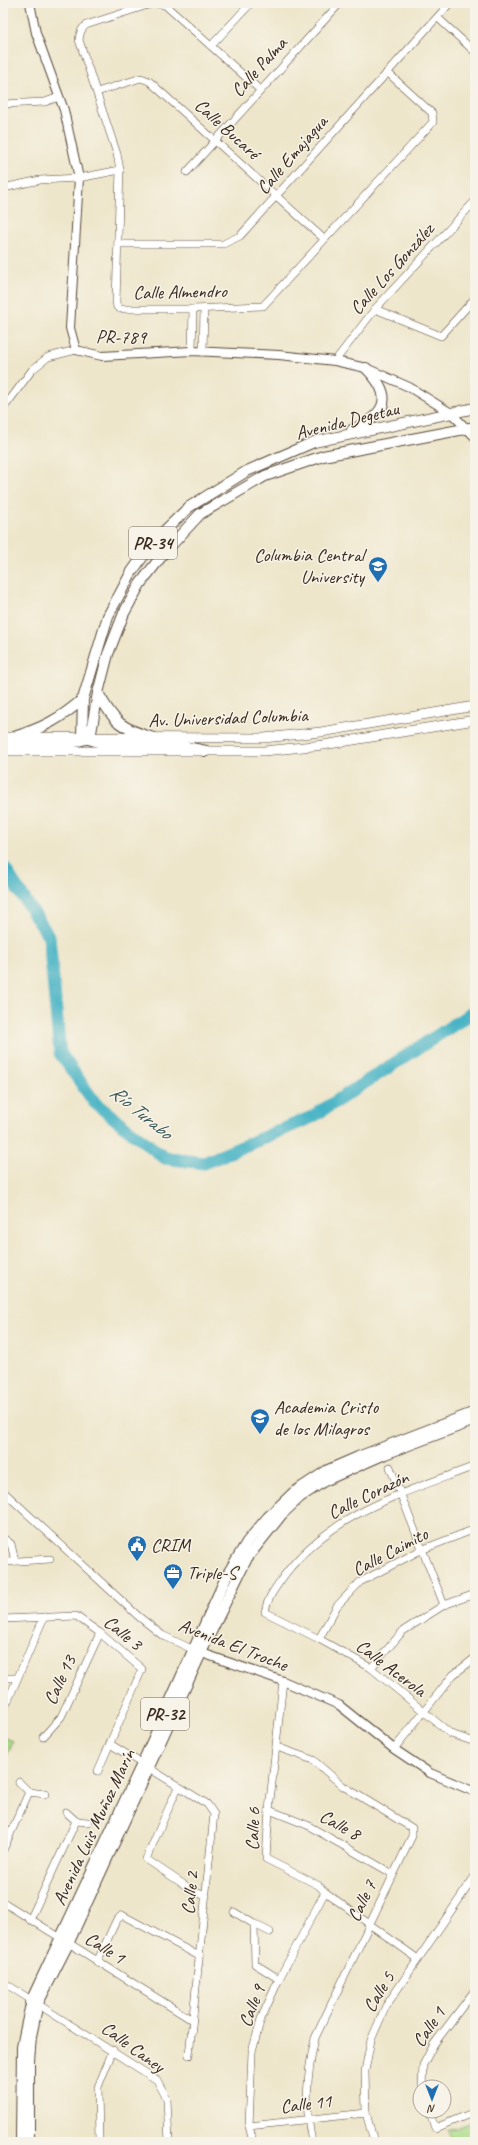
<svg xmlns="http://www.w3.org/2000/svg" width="478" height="2145" font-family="Caveat,sans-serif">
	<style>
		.green { fill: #abdb88; stroke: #738253 }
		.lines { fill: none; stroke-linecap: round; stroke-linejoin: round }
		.river { stroke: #47b3c5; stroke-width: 13 }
		.minor-casing { stroke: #564638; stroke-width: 8 }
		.tertiary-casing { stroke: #564638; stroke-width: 10 }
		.secondary-casing { stroke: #564638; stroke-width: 10 }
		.primary-casing { stroke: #564638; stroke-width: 12 }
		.minor { stroke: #fff; stroke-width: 7 }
		.tertiary { stroke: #fff; stroke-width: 8 }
		.secondary { stroke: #fff; stroke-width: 9 }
		.primary { stroke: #fff; stroke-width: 10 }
		.labels { text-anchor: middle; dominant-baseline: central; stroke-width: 3; stroke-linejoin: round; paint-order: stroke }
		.shield { fill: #f7f3e8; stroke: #73665b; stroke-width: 1 }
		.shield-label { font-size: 18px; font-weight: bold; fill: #3b2a1e }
		.street-label { font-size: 19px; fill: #3b2a1e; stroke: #f7f3e8 }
		.poi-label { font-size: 19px; fill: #3b2a1e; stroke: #f7f3e8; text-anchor: start }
		.water-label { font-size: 20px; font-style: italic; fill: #3f5a58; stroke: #f7f3e8 }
	</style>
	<rect width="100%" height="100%" fill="#f7f3e8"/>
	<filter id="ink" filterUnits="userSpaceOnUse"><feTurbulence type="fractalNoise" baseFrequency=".025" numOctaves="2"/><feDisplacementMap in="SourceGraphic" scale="8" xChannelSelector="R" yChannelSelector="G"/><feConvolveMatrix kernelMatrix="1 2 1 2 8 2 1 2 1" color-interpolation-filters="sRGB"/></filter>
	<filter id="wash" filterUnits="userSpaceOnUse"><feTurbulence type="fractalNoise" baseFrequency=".012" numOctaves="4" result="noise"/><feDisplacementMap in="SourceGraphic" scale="16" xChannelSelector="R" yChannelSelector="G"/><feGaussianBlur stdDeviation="0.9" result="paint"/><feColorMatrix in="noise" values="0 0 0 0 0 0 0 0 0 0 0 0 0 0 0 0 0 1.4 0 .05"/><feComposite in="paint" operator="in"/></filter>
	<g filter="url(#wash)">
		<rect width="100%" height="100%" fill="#eee6cb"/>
		<g class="green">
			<polygon points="3,1737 13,1741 6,1758 3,1757"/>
			<polygon points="475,2121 475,2142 453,2142 448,2131"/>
		</g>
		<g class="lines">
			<polyline class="river" points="3,866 49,937 60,1053 95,1103 165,1158 204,1163 312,1117 475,1011"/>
		</g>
	</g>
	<g filter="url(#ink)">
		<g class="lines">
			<g class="minor-casing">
				<g id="minor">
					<path d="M154 3 86 25C81 29 80 33 79 40L117 154 120 170 116 302 117 307 120 309H193L263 306 433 122 432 113 387 72"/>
					<polyline points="156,3 165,5 260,90"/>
					<polyline points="438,18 475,52"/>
					<polyline points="211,46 251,3"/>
					<polyline points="97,92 141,78 149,81 324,239"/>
					<polyline points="3,104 45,102 59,97"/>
					<polyline points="187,172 340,3"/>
					<polyline points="3,188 40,180 79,178 120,170"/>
					<polyline points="118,244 223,244 240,236 450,3"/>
					<polyline points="375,309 441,336 475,298"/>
					<polyline points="192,351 193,309"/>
					<polyline points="203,352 204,309"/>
					<polyline points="335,361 375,309 475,201"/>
					<polyline points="3,409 32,370 48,357 76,350"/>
					<path d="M475 1466C404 1493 330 1513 283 1577 275 1589 267 1598 265 1612L319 1639 371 1668 451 1734 475 1742"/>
					<polyline points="390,1467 444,1605"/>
					<polyline points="5,1493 138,1616 162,1635 194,1650"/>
					<polyline points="3,1538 11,1544 15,1561"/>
					<polyline points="3,1562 50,1559"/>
					<polyline points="3,1619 76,1616 100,1633 142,1669 98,1771"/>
					<polyline points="319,1639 337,1606 360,1582 421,1550 475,1529"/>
					<polyline points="371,1668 403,1631 444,1605 475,1594"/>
					<polyline points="3,1678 17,1678"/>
					<polyline points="283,1681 269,1810 266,1859 318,1885 325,1892 418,1959"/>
					<polyline points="6,1705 44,1617"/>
					<polyline points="43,1737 61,1717 100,1633"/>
					<polyline points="110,1744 207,1804 214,1814 189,2055"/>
					<path d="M277 1747 313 1760 343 1786 412 1828V1836L315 2038C307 2075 304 2104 312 2142"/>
					<polyline points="394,1749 453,1675 475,1658"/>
					<polyline points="19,1782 29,1792 45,1794"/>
					<polyline points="178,1787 146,1859 195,1892 206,1896"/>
					<polyline points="269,1810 307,1825 393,1874"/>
					<polyline points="66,1812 76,1821 88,1822"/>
					<polyline points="3,1850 29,1792"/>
					<polyline points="3,1902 192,2020"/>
					<polyline points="234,1912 254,1924 255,1964 279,1979"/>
					<polyline points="30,1920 76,1821"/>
					<polyline points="254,1924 270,1932"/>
					<polyline points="97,1962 116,1921 122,1915 199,1956"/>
					<polyline points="3,1982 157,2080 167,2099 169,2142"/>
					<polyline points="422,2087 423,2065 434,2044 475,1990"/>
					<polyline points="429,2111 435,2128 475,2112"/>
					<polyline points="249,2126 366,2113"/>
					<polyline points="99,2142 98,2087 113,2050"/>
					<polyline points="253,2142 249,2126 252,2052 261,2019 279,1979 325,1892"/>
					<polyline points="374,2142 366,2113 365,2071 371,2040 386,2006 475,1876"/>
				</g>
			</g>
			<g class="tertiary-casing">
				<g id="tertiary">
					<polyline points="30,3 36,33 64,110 79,178 70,328 76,350 102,356 192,351 279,355 335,361 366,368 409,387 451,413 475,437"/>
					<polyline points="196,1651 283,1681 339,1705 394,1749 430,1773 475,1792"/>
				</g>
			</g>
			<g class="secondary-casing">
				<g id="secondary">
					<polyline points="3,737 264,738 321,732 475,706"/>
					<polyline points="3,751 264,751 323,745 475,720"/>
				</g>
			</g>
			<g class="primary-casing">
				<g id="primary">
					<path d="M352 430C388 414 394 396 366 368"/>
					<path d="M98 693C114 722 121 729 154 738"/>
					<path d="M14 737C43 728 60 719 83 699"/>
					<polyline points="3,745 67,744 90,738 98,693 108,654 124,613 140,584 164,553 200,514 265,476 323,456 475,427"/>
					<polyline points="206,751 176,745 108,745 82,737 83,699 108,616 131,573 153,542 189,507 247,471 314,442 475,408"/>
					<polyline points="21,2142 22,2046 32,1999 142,1764 227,1575 247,1542 268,1517 293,1493 328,1470 358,1457 475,1412"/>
					<polyline points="29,2142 29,2061 31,2036 38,2003 68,1944 207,1640 247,1558 282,1514 300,1497 324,1481 385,1454 475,1420"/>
				</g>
			</g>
			<use href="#minor" class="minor"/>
			<use href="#tertiary" class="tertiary"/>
			<use href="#secondary" class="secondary"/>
			<use href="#primary" class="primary"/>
		</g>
	</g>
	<defs>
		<g id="university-pin" transform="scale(1)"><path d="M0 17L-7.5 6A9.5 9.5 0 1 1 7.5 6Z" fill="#1f6fb2" stroke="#f7f3e8"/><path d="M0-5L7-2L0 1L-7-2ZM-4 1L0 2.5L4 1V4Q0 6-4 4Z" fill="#fff"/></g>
		<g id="school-pin" transform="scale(1)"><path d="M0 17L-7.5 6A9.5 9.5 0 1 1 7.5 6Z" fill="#1f6fb2" stroke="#f7f3e8"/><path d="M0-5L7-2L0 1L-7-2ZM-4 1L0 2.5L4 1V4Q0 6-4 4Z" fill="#fff"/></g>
		<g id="civic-pin" transform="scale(1)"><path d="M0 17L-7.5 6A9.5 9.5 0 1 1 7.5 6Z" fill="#1f6fb2" stroke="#f7f3e8"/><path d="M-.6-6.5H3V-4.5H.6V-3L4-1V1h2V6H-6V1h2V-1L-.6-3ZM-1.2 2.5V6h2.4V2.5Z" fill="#fff"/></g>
		<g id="office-pin" transform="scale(1)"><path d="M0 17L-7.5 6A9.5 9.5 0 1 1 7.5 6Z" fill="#1f6fb2" stroke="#f7f3e8"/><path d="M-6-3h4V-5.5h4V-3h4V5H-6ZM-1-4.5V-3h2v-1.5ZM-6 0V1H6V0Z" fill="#fff"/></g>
	</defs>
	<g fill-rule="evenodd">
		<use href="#university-pin" x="378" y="566"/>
		<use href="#school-pin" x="260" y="1418"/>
		<use href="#civic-pin" x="137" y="1545"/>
		<use href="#office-pin" x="173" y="1573"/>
	</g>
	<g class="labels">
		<g class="shield">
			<rect x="129" y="527" width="48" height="32" rx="3"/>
			<rect x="141" y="1698" width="48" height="32" rx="3"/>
		</g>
		<g class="shield-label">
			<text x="153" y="543">PR-34</text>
			<text x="165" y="1714">PR-32</text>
		</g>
		<g class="street-label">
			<text transform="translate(259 67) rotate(-48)">Calle Palma</text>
			<text transform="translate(227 129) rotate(42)">Calle Bucaré</text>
			<text transform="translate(292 155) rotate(-49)">Calle Emajagua</text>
			<text transform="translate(392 269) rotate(-48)">Calle Los González</text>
			<text transform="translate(180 292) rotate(-1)">Calle Almendro</text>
			<text transform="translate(121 337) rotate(1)">PR-789</text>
			<text transform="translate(347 421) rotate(-14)">Avenida Degetau</text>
			<text transform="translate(228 718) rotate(-2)">Av. Universidad Columbia</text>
			<text transform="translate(368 1495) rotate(-26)">Calle Corazón</text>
			<text transform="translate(390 1552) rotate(-28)">Calle Caimito</text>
			<text transform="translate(123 1633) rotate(39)">Calle 3</text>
			<text transform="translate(233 1645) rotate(21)">Avenida El Troche</text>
			<text transform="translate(391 1668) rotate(37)">Calle Acerola</text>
			<text transform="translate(60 1680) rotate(-65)">Calle 13</text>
			<text transform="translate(340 1825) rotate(29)">Calle 8</text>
			<text transform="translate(94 1827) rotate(-65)">Avenida Luis Muñoz Marín</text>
			<text transform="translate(253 1829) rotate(-88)">Calle 6</text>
			<text transform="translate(190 1893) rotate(-84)">Calle 2</text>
			<text transform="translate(362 1901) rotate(-64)">Calle 7</text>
			<text transform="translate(105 1948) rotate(32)">Calle 1</text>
			<text transform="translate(379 1992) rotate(-59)">Calle 5</text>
			<text transform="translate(252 2006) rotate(-69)">Calle 9</text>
			<text transform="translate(429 2027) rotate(-56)">Calle 1</text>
			<text transform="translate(133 2047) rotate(36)">Calle Caney</text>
			<text transform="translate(306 2104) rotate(-7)">Calle 11</text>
		</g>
		<g class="poi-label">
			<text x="364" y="555" text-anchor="end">Columbia Central<tspan x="364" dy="22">University</tspan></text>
			<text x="274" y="1407">Academia Cristo<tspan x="274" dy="22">de los Milagros</tspan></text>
			<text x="151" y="1545">CRIM</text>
			<text x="187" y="1573">Triple-S</text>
		</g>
		<g class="water-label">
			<text transform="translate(141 1112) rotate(39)">Río Turabo</text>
		</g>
	</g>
	<rect width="478" height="2145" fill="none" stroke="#f7f3e8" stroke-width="16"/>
	<g transform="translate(432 2099) rotate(180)"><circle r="19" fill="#f7f3e8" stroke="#aca397"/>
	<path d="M0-3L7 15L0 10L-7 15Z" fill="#1f6fb2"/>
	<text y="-6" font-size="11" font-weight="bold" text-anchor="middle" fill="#3b2a1e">N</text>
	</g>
</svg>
